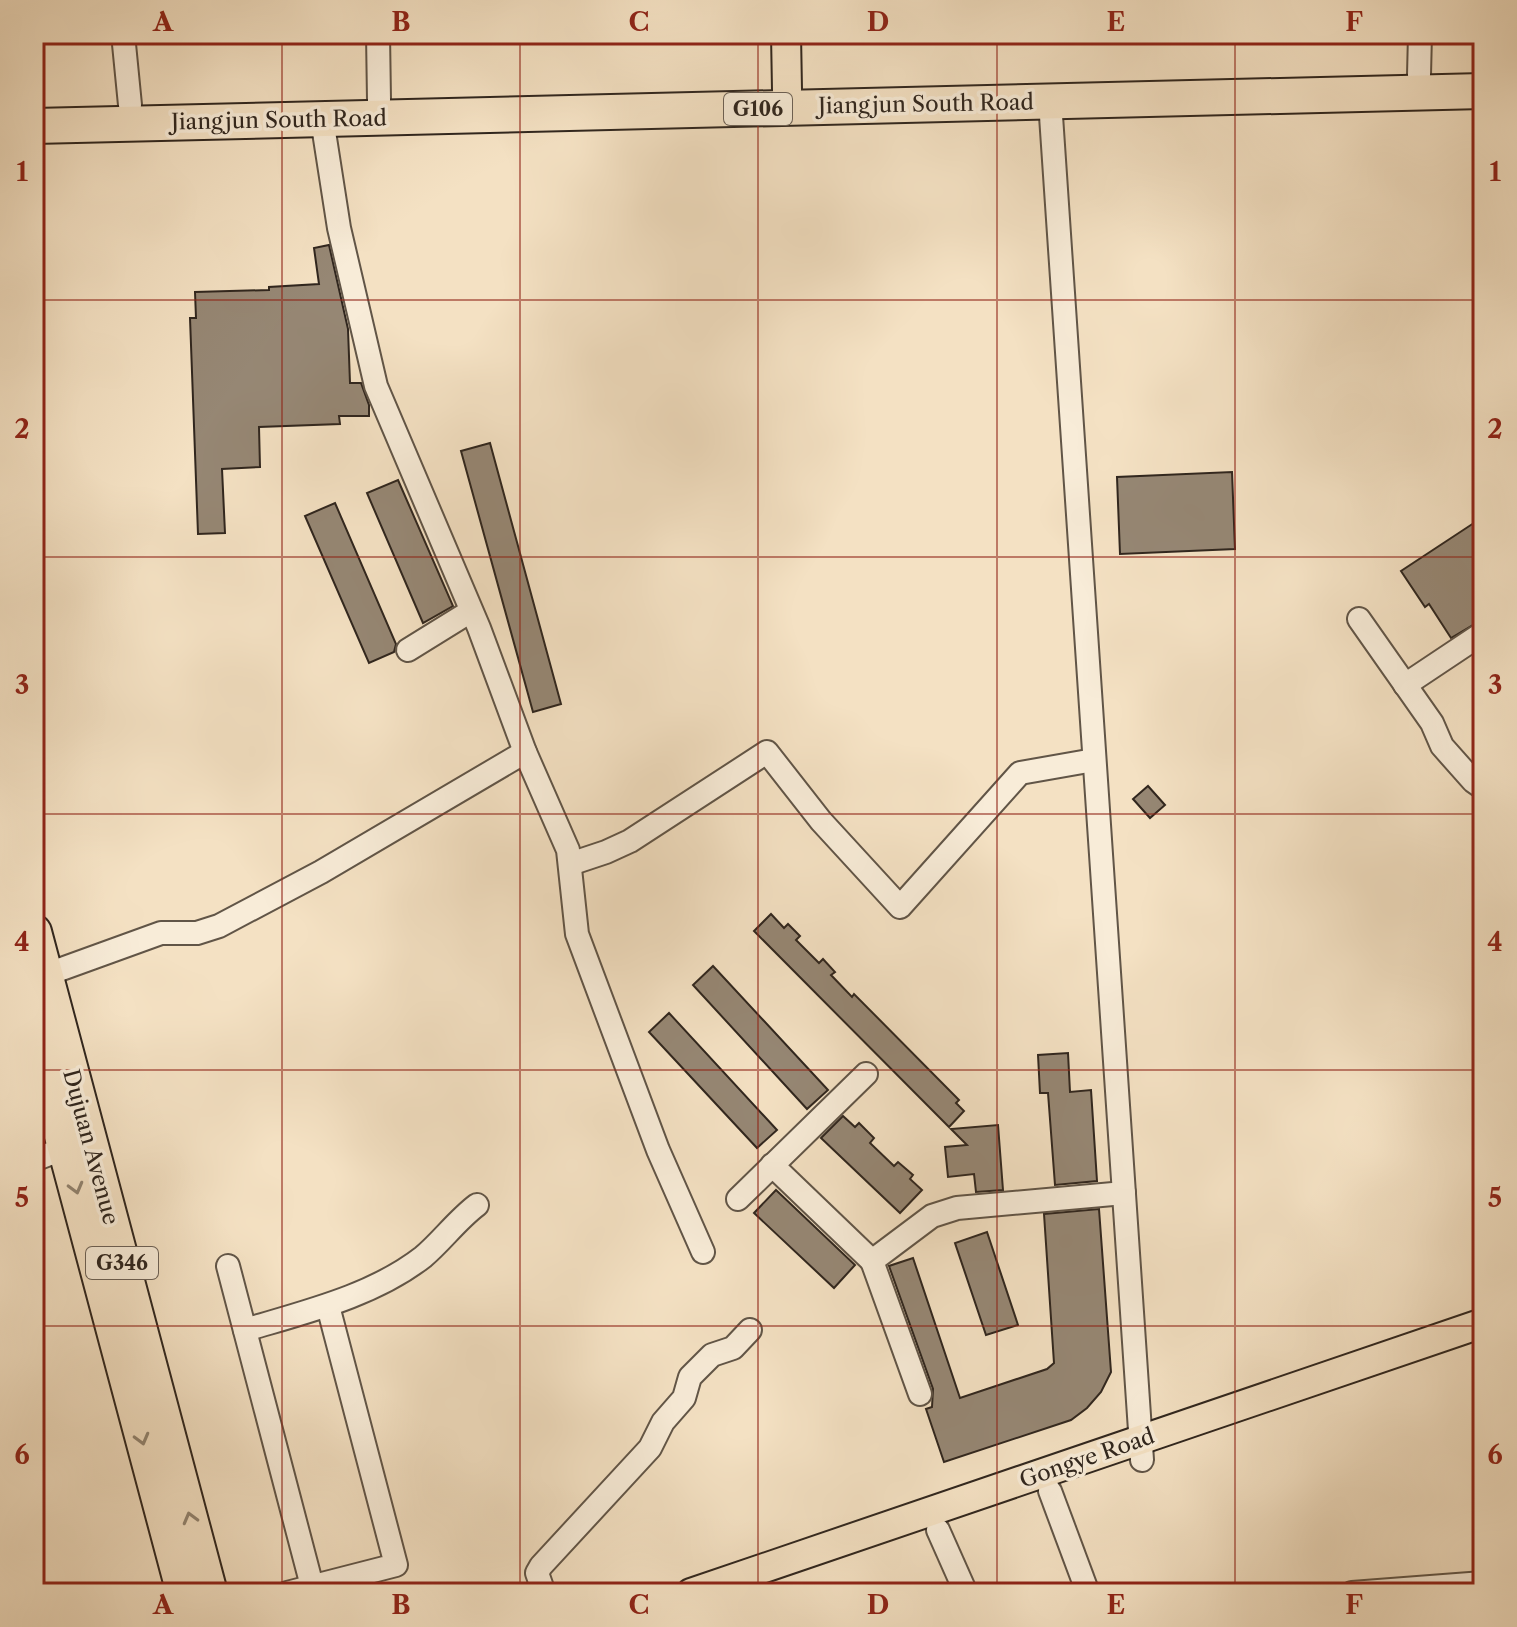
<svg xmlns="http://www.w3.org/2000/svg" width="1517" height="1627" font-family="'Libre Caslon Text',serif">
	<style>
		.building { fill: #968774; stroke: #30261e; stroke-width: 2 }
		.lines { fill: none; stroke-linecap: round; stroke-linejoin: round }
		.minor-casing { stroke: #615547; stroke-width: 26 }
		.major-casing { stroke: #30261e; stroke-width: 32 }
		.highway-casing { stroke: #30261e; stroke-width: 38 }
		.minor { stroke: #f8ecd8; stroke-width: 22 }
		.major { stroke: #f4e1c3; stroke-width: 28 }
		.highway { stroke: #f4e1c3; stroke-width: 34 }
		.oneway { stroke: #928470 }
		.grid { fill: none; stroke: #8f2418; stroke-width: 2; stroke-opacity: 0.55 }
		.labels { text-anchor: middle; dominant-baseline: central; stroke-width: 7; stroke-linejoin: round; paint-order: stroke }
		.shield { fill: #f8ecd8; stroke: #6c6156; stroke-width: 2 }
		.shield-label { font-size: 20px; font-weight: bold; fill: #30261e }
		.street-label { font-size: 22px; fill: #30261e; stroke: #f8ecd8 }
		.neatline { fill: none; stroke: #8f2418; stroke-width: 3 }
		.grid-label { font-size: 26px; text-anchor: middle; font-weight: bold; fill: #8f2418 }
	</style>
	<rect width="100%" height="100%" fill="#f4e1c3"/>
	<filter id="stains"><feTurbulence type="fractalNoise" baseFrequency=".0025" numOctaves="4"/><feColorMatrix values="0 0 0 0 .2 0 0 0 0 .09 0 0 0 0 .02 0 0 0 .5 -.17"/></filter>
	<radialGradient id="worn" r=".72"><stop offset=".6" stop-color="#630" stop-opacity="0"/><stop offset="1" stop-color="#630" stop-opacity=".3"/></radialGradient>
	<g class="building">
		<polygon points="329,245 348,329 350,383 361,383 369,405 369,416 339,416 340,424 259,427 260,467 222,469 225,533 198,534 190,318 196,318 195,292 269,290 269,287 319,284 314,248"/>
		<polygon points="490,443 561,704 533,712 461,451"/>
		<polygon points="1232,472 1235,549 1120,554 1117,477"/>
		<polygon points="398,480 453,606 423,623 367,493"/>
		<polygon points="335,503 396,644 394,652 369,663 305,516"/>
		<polygon points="1483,517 1483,619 1451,638 1429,604 1425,607 1401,571"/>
		<polygon points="1148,786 1165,805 1150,818 1133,799"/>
		<polygon points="771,914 784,928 788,924 800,936 796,940 819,963 823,959 835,972 831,975 852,997 854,994 959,1100 956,1103 964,1111 949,1127 754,931"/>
		<polygon points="713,966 828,1090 807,1109 693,985"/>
		<polygon points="669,1013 777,1130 757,1148 649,1032"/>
		<polygon points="1068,1053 1070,1092 1091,1090 1097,1181 1055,1185 1048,1093 1040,1093 1038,1055"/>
		<polygon points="843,1116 855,1127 859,1123 874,1138 870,1143 894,1166 898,1162 913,1175 910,1179 922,1190 900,1213 821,1138"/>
		<polygon points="998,1125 1003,1190 976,1192 974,1174 948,1177 945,1147 967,1145 951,1129"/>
		<polygon points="776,1190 855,1265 834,1288 754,1213"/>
		<polygon points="1099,1209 1111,1372 1101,1392 1087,1408 1071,1420 944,1462 926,1409 932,1407 933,1389 889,1266 913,1258 960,1398 1047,1369 1054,1363 1044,1214"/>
		<polygon points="987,1232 1018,1325 986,1335 955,1243"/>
	</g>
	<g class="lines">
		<g class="minor-casing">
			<g id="minor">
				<polyline points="123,34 130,105"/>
				<polyline points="378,34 379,100"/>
				<polyline points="1419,75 1420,34"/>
				<polyline points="1050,101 1142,1460"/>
				<polyline points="322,119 339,228 376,386 479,628 525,752 568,850 577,934 658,1150 703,1252"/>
				<polyline points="1359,619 1432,723 1442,746 1473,781 1483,788"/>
				<polyline points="408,650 471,611"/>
				<polyline points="1405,685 1483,633"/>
				<polyline points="570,864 606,852 630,841 767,752 821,821 900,907 1020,773 1094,760"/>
				<polyline points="45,975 161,933 197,933 219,926 321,872 525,752"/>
				<polyline points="34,1160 65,1148"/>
				<polyline points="772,1165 872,1261"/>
				<polyline points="738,1199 866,1074"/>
				<polyline points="228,1266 312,1586"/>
				<path d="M245 1330C305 1312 373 1296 423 1257 442 1241 457 1220 477 1205"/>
				<polyline points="920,1394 872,1261 932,1216 957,1208 1124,1193"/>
				<polyline points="1050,1491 1088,1593"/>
				<polyline points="938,1530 966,1593"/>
				<polyline points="287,1593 396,1565 328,1306"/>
				<polyline points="544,1593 537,1573 541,1566 650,1448 663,1422 684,1398 690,1377 712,1355 733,1348 750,1330"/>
				<polyline points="1352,1593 1483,1583"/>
			</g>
		</g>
		<g class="major-casing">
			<g id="major">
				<polyline points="786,34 787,90"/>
				<polyline points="691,1593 1483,1323"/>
			</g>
		</g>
		<g class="highway-casing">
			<g id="highway">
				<polyline points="34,126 1483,91"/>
				<polyline points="34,932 210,1593"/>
				<polyline points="34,1031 184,1593"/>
			</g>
		</g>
		<use href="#minor" class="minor"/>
		<use href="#major" class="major"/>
		<use href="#highway" class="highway"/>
	</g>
	<defs><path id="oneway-chevron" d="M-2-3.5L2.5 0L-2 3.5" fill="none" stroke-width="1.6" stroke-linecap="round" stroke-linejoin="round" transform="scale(2)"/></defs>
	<g class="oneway">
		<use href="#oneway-chevron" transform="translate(76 1188) rotate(75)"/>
		<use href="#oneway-chevron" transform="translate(142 1439) rotate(75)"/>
		<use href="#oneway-chevron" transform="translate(190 1518) rotate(-105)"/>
	</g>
	<path class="grid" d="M282 34V1593M520 34V1593M758 34V1593M997 34V1593M1235 34V1593M34 300H1483M34 557H1483M34 814H1483M34 1070H1483M34 1326H1483"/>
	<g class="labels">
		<g class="shield">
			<rect x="724" y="93" width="68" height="32" rx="6"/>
			<rect x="86" y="1247" width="72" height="32" rx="6"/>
		</g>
		<g class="shield-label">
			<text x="758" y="109">G106</text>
			<text x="122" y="1263">G346</text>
		</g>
		<g class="street-label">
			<text transform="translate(926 104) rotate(-1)">Jiangjun South Road</text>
			<text transform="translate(279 120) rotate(-1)">Jiangjun South Road</text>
			<text transform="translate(91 1147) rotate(75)">Dujuan Avenue</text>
			<text transform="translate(1087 1458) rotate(-19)">Gongye Road</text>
		</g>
	</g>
	<rect width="1517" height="1627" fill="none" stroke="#f4e1c3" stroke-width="88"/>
	<rect x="44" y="44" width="1429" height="1539" class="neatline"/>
	<g class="grid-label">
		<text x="163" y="31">A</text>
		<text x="401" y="31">B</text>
		<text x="639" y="31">C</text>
		<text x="878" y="31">D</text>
		<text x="1116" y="31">E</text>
		<text x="1354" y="31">F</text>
		<text x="22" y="181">1</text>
		<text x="1495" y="181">1</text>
		<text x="22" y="438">2</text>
		<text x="1495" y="438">2</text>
		<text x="22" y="694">3</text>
		<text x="1495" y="694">3</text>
		<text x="22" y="951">4</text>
		<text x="1495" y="951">4</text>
		<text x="22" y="1207">5</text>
		<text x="1495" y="1207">5</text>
		<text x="22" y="1464">6</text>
		<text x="1495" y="1464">6</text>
		<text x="163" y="1614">A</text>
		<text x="401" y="1614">B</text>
		<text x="639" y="1614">C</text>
		<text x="878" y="1614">D</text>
		<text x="1116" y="1614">E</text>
		<text x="1354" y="1614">F</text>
	</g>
	<rect width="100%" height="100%" filter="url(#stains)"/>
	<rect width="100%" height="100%" fill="url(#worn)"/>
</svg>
